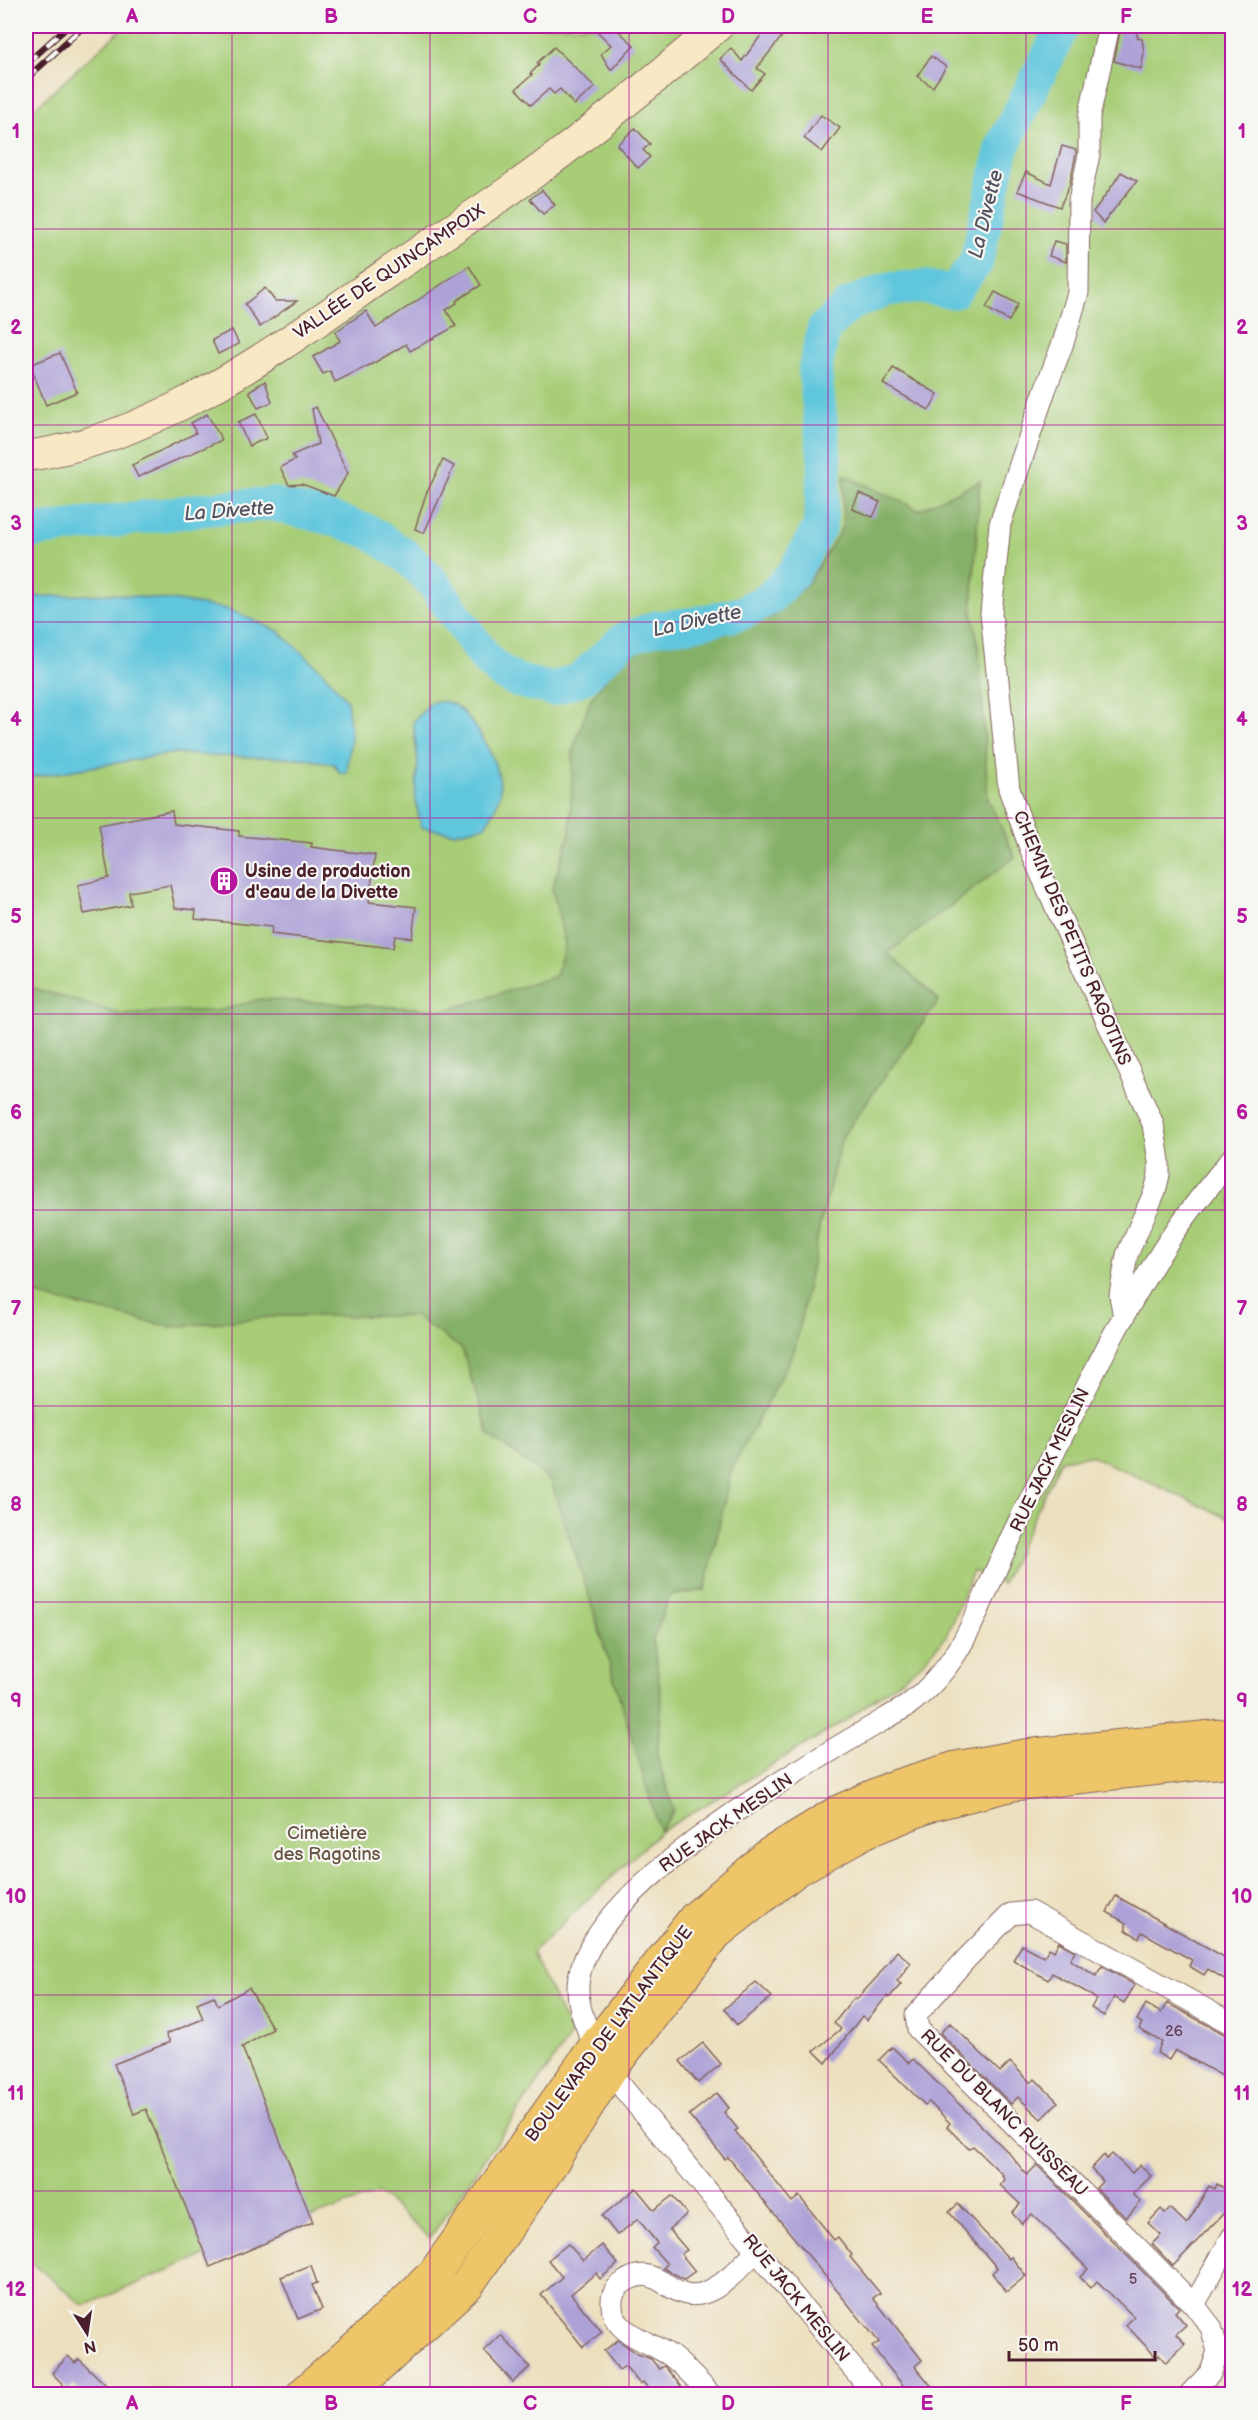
<svg xmlns="http://www.w3.org/2000/svg" width="1258" height="2420" font-family="'Balsamiq Sans',sans-serif">
	<style>
		.green { fill: #a7cd77; stroke: #787651; stroke-width: 1.5 }
		.forest { fill: #85b068; stroke: #68684a; stroke-width: 1.5 }
		.water { fill: #60c6dd; stroke: #557284; stroke-width: 1.5 }
		.lines { fill: none; stroke-linecap: round; stroke-linejoin: round }
		.river { stroke: #60c6dd; stroke-width: 34 }
		.building { fill: #ada1d7 }
		.minor-casing { stroke: #83635f; stroke-width: 23 }
		.secondary-casing { stroke: #83635f; stroke-width: 32 }
		.primary-casing { stroke: #83635f; stroke-width: 35 }
		.minor { stroke: #fff; stroke-width: 21 }
		.secondary { stroke: #f8e8c3; stroke-width: 30 }
		.primary { stroke: #eec569; stroke-width: 33 }
		.rail-casing { stroke: #4a1f2b; stroke-width: 7 }
		.rail { stroke: #f6f6f2; stroke-width: 4.5; stroke-dasharray: 14; stroke-linecap: butt }
		.grid { fill: none; stroke: #b5179e; stroke-width: 1.5; stroke-opacity: 0.55 }
		.labels { text-anchor: middle; dominant-baseline: central; stroke-width: 4.5; stroke-linejoin: round; paint-order: stroke }
		.number-label { font-size: 15px; fill: #634056 }
		.street-label { font-size: 18px; fill: #4a1f2b; stroke: #f6f6f2 }
		.poi-label { font-size: 18px; font-weight: bold; fill: #4a1f2b; stroke: #f6f6f2; text-anchor: start }
		.park-label { font-size: 18px; fill: #665342; stroke: #f6f6f2 }
		.water-label { font-size: 20px; font-style: italic; fill: #515160; stroke: #f6f6f2 }
		.neatline { fill: none; stroke: #b5179e; stroke-width: 2 }
		.grid-label { font-size: 20px; text-anchor: middle; font-weight: bold; fill: #b5179e }
	</style>
	<rect width="100%" height="100%" fill="#f6f6f2"/>
	<filter id="ink" filterUnits="userSpaceOnUse"><feTurbulence type="fractalNoise" baseFrequency=".0167" numOctaves="2"/><feDisplacementMap in="SourceGraphic" scale="12" xChannelSelector="R" yChannelSelector="G"/><feConvolveMatrix kernelMatrix="1 2 1 2 8 2 1 2 1" color-interpolation-filters="sRGB"/></filter>
	<filter id="wash" filterUnits="userSpaceOnUse"><feTurbulence type="fractalNoise" baseFrequency=".008" numOctaves="4" result="noise"/><feDisplacementMap in="SourceGraphic" scale="24" xChannelSelector="R" yChannelSelector="G"/><feGaussianBlur stdDeviation="1.35" result="paint"/><feColorMatrix in="noise" values="0 0 0 0 0 0 0 0 0 0 0 0 0 0 0 0 0 1.4 0 .05"/><feComposite in="paint" operator="in"/></filter>
	<g filter="url(#wash)">
		<rect width="100%" height="100%" fill="#ece0bf"/>
		<polygon class="green" points="125,26 1232,26 1232,1520 1090,1455 1061,1460 1002,1584 973,1571 946,1636 918,1667 843,1722 660,1832 532,1952 571,2035 430,2238 378,2193 188,2262 84,2306 26,2258 26,116"/>
		<polygon class="forest" points="844,475 919,510 980,481 972,611 979,649 988,799 1015,857 888,953 939,1000 842,1137 820,1224 795,1349 731,1471 705,1590 669,1596 653,1640 662,1702 657,1756 674,1810 660,1832 588,1593 551,1481 489,1435 462,1349 414,1316 280,1316 171,1327 51,1299 26,1290 26,986 124,1015 168,1011 217,1011 260,999 447,1010 556,976 565,944 552,888 570,833 573,749 591,698 628,650 772,617 808,583 842,528"/>
		<g class="water">
			<polygon points="113,594 177,601 228,609 278,631 321,670 347,700 351,736 347,773 340,773 334,764 302,758 212,756 175,753 26,778 26,597"/>
			<path d="M431 702C436 702 445 701 450 703 471 712 498 761 500 784 501 800 493 813 485 826L454 833 421 827 415 797 418 763 413 722Z"/>
		</g>
		<g class="lines">
			<polyline class="river" points="26,532 216,508 272,504 329,518 370,532 406,556 434,584 486,659 502,673 518,681 552,689 581,679 624,639 655,628 693,624 742,613 770,598 794,572 820,526 825,462 815,370 824,328 850,304 888,289 924,287 953,292 976,263 1003,145 1063,26"/>
		</g>
		<g id="blocks">
			<g class="building">
				<polygon points="592,26 613,26 634,45 611,70 601,54 611,45"/>
				<polygon points="768,26 773,26 784,34 757,68 765,74 751,90 720,59 731,48 742,61"/>
				<polygon points="1121,26 1134,26 1138,38 1142,39 1144,52 1141,69 1114,61"/>
				<polygon points="554,47 595,87 574,105 560,89 554,94 549,89 531,105 516,89 532,75 530,74 539,65 537,63"/>
				<polygon points="931,56 946,67 933,87 917,76"/>
				<polygon points="821,115 840,128 822,152 804,138"/>
				<polygon points="635,128 650,144 643,150 650,157 638,168 617,145"/>
				<polygon points="1062,146 1076,150 1076,154 1070,183 1060,207 1017,191 1026,172 1051,184"/>
				<polygon points="1121,172 1137,181 1103,223 1093,212 1110,189"/>
				<polygon points="542,190 555,205 543,214 530,199"/>
				<polygon points="1054,241 1066,244 1066,262 1049,256"/>
				<polygon points="469,266 481,285 456,301 457,303 446,310 456,326 410,351 406,344 374,363 335,382 330,371 323,374 313,357 340,341 335,332 366,311 376,328"/>
				<polygon points="265,288 275,301 297,301 260,327 245,304"/>
				<polygon points="995,292 1018,304 1009,321 986,308"/>
				<polygon points="232,330 239,344 218,354 212,340"/>
				<polygon points="60,353 77,392 46,405 30,365"/>
				<polygon points="893,368 938,394 929,410 883,384"/>
				<polygon points="265,381 272,402 258,408 249,391"/>
				<polygon points="316,407 348,473 334,496 302,484 289,485 280,467 295,460 292,455 318,444 312,409"/>
				<polygon points="207,414 222,440 138,477 132,465 196,433 191,423"/>
				<polygon points="256,414 267,438 249,446 238,422"/>
				<polygon points="443,460 454,466 424,533 415,529 426,494"/>
				<polygon points="859,493 880,502 873,517 852,509"/>
				<polygon points="172,811 174,824 239,831 239,836 312,843 311,847 375,855 369,902 416,907 412,938 395,936 393,948 271,934 272,927 195,919 196,910 175,908 170,885 129,892 131,905 84,914 78,885 109,878 99,825"/>
				<polygon points="1116,1896 1233,1962 1233,1984 1208,1969 1204,1975 1189,1966 1192,1960 1142,1932 1139,1938 1126,1930 1126,1923 1107,1912"/>
				<polygon points="1059,1942 1075,1951 1070,1960 1096,1976 1102,1966 1135,1985 1124,2003 1114,1997 1104,2016 1091,2008 1096,1999 1086,1992 1052,1973 1048,1980 1013,1960 1022,1945 1044,1957 1049,1948 1054,1951"/>
				<polygon points="897,1951 911,1963 897,1981 901,1984 889,1998 887,1996 867,2020 862,2016 826,2063 814,2051 841,2029 834,2023 854,1998 856,2000 877,1977"/>
				<polygon points="756,1982 772,1997 737,2025 724,2009"/>
				<polygon points="249,1988 273,2029 242,2047 313,2222 210,2267 146,2109 134,2114 114,2064 170,2042 166,2034 203,2019 197,2003 214,1996 218,2005"/>
				<polygon points="1167,2003 1226,2035 1233,2037 1233,2074 1227,2071 1224,2077 1175,2050 1169,2060 1157,2053 1162,2042 1139,2029 1142,2023 1137,2020 1146,2004 1161,2013"/>
				<polygon points="950,2023 1000,2072 1010,2062 1031,2083 1035,2079 1058,2102 1041,2119 1018,2097 1011,2104 940,2033"/>
				<polygon points="703,2043 721,2064 698,2083 680,2061"/>
				<polygon points="892,2047 909,2063 913,2059 1008,2152 1027,2175 1037,2165 1179,2308 1175,2312 1186,2325 1176,2334 1185,2344 1166,2363 1159,2355 1157,2358 1126,2325 1134,2317 1097,2281 1091,2288 1080,2277 1088,2269 1061,2242 1032,2214 1022,2224 1012,2213 1020,2204 1000,2185 1005,2180 1002,2176 1003,2175 973,2146 969,2149 947,2127 950,2123 929,2102 925,2105 879,2060"/>
				<polygon points="717,2093 729,2108 724,2112 738,2129 735,2131 792,2202 799,2196 834,2240 838,2237 852,2255 850,2257 880,2293 873,2298 922,2360 915,2366 938,2394 910,2394 872,2347 879,2342 728,2157 725,2159 689,2115"/>
				<polygon points="1112,2154 1132,2173 1140,2165 1151,2176 1133,2194 1141,2202 1126,2218 1096,2188 1103,2181 1091,2169 1104,2155 1107,2159"/>
				<polygon points="1217,2184 1233,2193 1233,2218 1223,2214 1173,2266 1152,2244 1161,2235 1148,2223 1161,2209 1165,2213 1170,2208 1187,2224 1209,2186 1215,2189"/>
				<polygon points="636,2188 654,2210 672,2196 687,2214 669,2229 687,2250 681,2254 695,2271 684,2279 663,2268 667,2264 652,2247 657,2243 638,2219 617,2235 602,2216"/>
				<polygon points="958,2204 1009,2259 1011,2257 1026,2276 1006,2292 992,2273 997,2268 949,2212"/>
				<polygon points="568,2244 583,2261 602,2245 618,2264 600,2279 596,2273 571,2294 602,2332 583,2347 541,2295 562,2277 548,2260"/>
				<polygon points="311,2265 317,2283 312,2285 322,2309 298,2319 281,2277"/>
				<polygon points="501,2335 530,2367 513,2382 484,2351"/>
				<polygon points="618,2340 638,2354 651,2359 659,2369 664,2366 688,2394 653,2394 643,2382 640,2384 625,2366 619,2370 604,2351"/>
				<polygon points="68,2356 75,2363 79,2359 108,2387 101,2394 83,2394 73,2385 68,2390 52,2373"/>
			</g>
		</g>
	</g>
	<g filter="url(#ink)">
		<use href="#blocks" fill-opacity="0" stroke="#83635f" stroke-width="1.5"/>
		<g class="lines">
			<g class="minor-casing">
				<g id="minor">
					<polyline points="1109,26 1089,117 1089,155 1079,201 1078,293 1063,343 1045,390 1000,524 991,613 1009,789 1033,856 1153,1124 1159,1161 1159,1175 1155,1191 1127,1255 1120,1295 1124,1317"/>
					<polyline points="1194,2305 1232,2237"/>
					<path d="M710 2394C698 2381 685 2367 671 2356 655 2345 633 2339 620 2325 615 2320 612 2312 612 2305 611 2294 616 2287 624 2282 658 2259 670 2304 704 2293 725 2286 742 2265 757 2250"/>
					<path d="M874 2394 609 2071C595 2047 577 2015 578 1986 582 1887 828 1753 907 1706 961 1665 973 1621 999 1563 1016 1526 1035 1489 1054 1453 1088 1384 1122 1313 1164 1248 1184 1216 1209 1187 1232 1158"/>
					<polyline points="1190,2394 1211,2372 1218,2351 1211,2327 1194,2305 1123,2233 918,2029 916,2015 967,1958 1011,1914 1030,1912 1232,2024"/>
				</g>
			</g>
			<g class="secondary-casing">
				<path id="secondary" d="M26 456C157 440 280 347 387 273 438 238 491 205 541 168 602 123 660 75 718 26"/>
			</g>
			<g class="primary-casing">
				<g id="primary">
					<polyline points="303,2394 371,2334 434,2274 595,2047 695,1918 770,1854 840,1811 894,1787 956,1768 1024,1756 1232,1735"/>
					<polyline points="349,2394 467,2285 547,2170 609,2071 716,1933 796,1870 864,1832 933,1804 1013,1784 1232,1760"/>
				</g>
			</g>
			<use href="#minor" class="minor"/>
			<use href="#secondary" class="secondary"/>
			<use href="#primary" class="primary"/>
			<g class="rail-casing">
				<g id="rail">
					<polyline points="26,64 68,26"/>
					<polyline points="26,79 84,26"/>
				</g>
			</g>
			<use href="#rail" class="rail"/>
		</g>
	</g>
	<path class="grid" d="M232 26V2394M430 26V2394M629 26V2394M828 26V2394M1026 26V2394M26 229H1232M26 425H1232M26 622H1232M26 818H1232M26 1014H1232M26 1210H1232M26 1406H1232M26 1602H1232M26 1798H1232M26 1995H1232M26 2191H1232"/>
	<defs>
		<g id="building-disc" transform="scale(1.5)"><circle r="9.5" fill="#b5179e" stroke="#f6f6f2"/><path d="M-4-6H4V6H1V3H-1V6H-4ZM-2.5-4.3h1.7v1.8h-1.7ZM.8-4.3h1.7v1.8H.8ZM-2.5-1h1.7V.8h-1.7ZM.8-1h1.7V.8H.8Z" fill="#fff"/></g>
	</defs>
	<g fill-rule="evenodd">
		<use href="#building-disc" x="224" y="881"/>
	</g>
	<g class="labels">
		<g class="number-label">
			<text x="1174" y="2031">26</text>
			<text x="1133" y="2279">5</text>
		</g>
		<g class="street-label">
			<text transform="translate(389 272) rotate(-34)">VALLÉE DE QUINCAMPOIX</text>
			<text transform="translate(1072 938) rotate(67)">CHEMIN DES PETITS RAGOTINS</text>
			<text transform="translate(1050 1460) rotate(-64)">RUE JACK MESLIN</text>
			<text transform="translate(726 1823) rotate(-35)">RUE JACK MESLIN</text>
			<text transform="translate(609 2034) rotate(-53)">BOULEVARD DE L'ATLANTIQUE</text>
			<text transform="translate(1004 2113) rotate(45)">RUE DU BLANC RUISSEAU</text>
			<text transform="translate(796 2298) rotate(51)">RUE JACK MESLIN</text>
		</g>
		<g class="poi-label">
			<text x="245" y="871">Usine de production<tspan x="245" dy="21">d'eau de la Divette</tspan></text>
		</g>
		<g class="park-label">
			<text x="327" y="1833">Cimetière<tspan x="327" dy="21">des Ragotins</tspan></text>
		</g>
		<g class="water-label">
			<text transform="translate(986 214) rotate(-76)">La Divette</text>
			<text transform="translate(229 511) rotate(-4)">La Divette</text>
			<text transform="translate(697 621) rotate(-12)">La Divette</text>
		</g>
	</g>
	<rect width="1258" height="2420" fill="none" stroke="#f6f6f2" stroke-width="66"/>
	<g transform="translate(87 2333) rotate(168)" stroke="#f6f6f2" stroke-width="4.5" paint-order="stroke">
	<path d="M0-4.5L10 22L0 15L-10 22Z" fill="#4a1f2b"/>
	<text y="-9" font-size="16" font-weight="bold" text-anchor="middle" fill="#4a1f2b">N</text>
	</g>
	<path d="M1009 2351v9h146v-9" fill="none" stroke="#4a1f2b" stroke-width="3"/>
	<text x="1018" y="2351" font-size="18" fill="#4a1f2b" stroke="#f6f6f2" stroke-width="4.5" paint-order="stroke">50 m</text>
	<rect x="33" y="33" width="1192" height="2354" class="neatline"/>
	<g class="grid-label">
		<text x="132" y="23">A</text>
		<text x="331" y="23">B</text>
		<text x="530" y="23">C</text>
		<text x="728" y="23">D</text>
		<text x="927" y="23">E</text>
		<text x="1126" y="23">F</text>
		<text x="16" y="138">1</text>
		<text x="1242" y="138">1</text>
		<text x="16" y="334">2</text>
		<text x="1242" y="334">2</text>
		<text x="16" y="530">3</text>
		<text x="1242" y="530">3</text>
		<text x="16" y="726">4</text>
		<text x="1242" y="726">4</text>
		<text x="16" y="923">5</text>
		<text x="1242" y="923">5</text>
		<text x="16" y="1119">6</text>
		<text x="1242" y="1119">6</text>
		<text x="16" y="1315">7</text>
		<text x="1242" y="1315">7</text>
		<text x="16" y="1511">8</text>
		<text x="1242" y="1511">8</text>
		<text x="16" y="1707">9</text>
		<text x="1242" y="1707">9</text>
		<text x="16" y="1903">10</text>
		<text x="1242" y="1903">10</text>
		<text x="16" y="2100">11</text>
		<text x="1242" y="2100">11</text>
		<text x="16" y="2296">12</text>
		<text x="1242" y="2296">12</text>
		<text x="132" y="2410">A</text>
		<text x="331" y="2410">B</text>
		<text x="530" y="2410">C</text>
		<text x="728" y="2410">D</text>
		<text x="927" y="2410">E</text>
		<text x="1126" y="2410">F</text>
	</g>
</svg>
